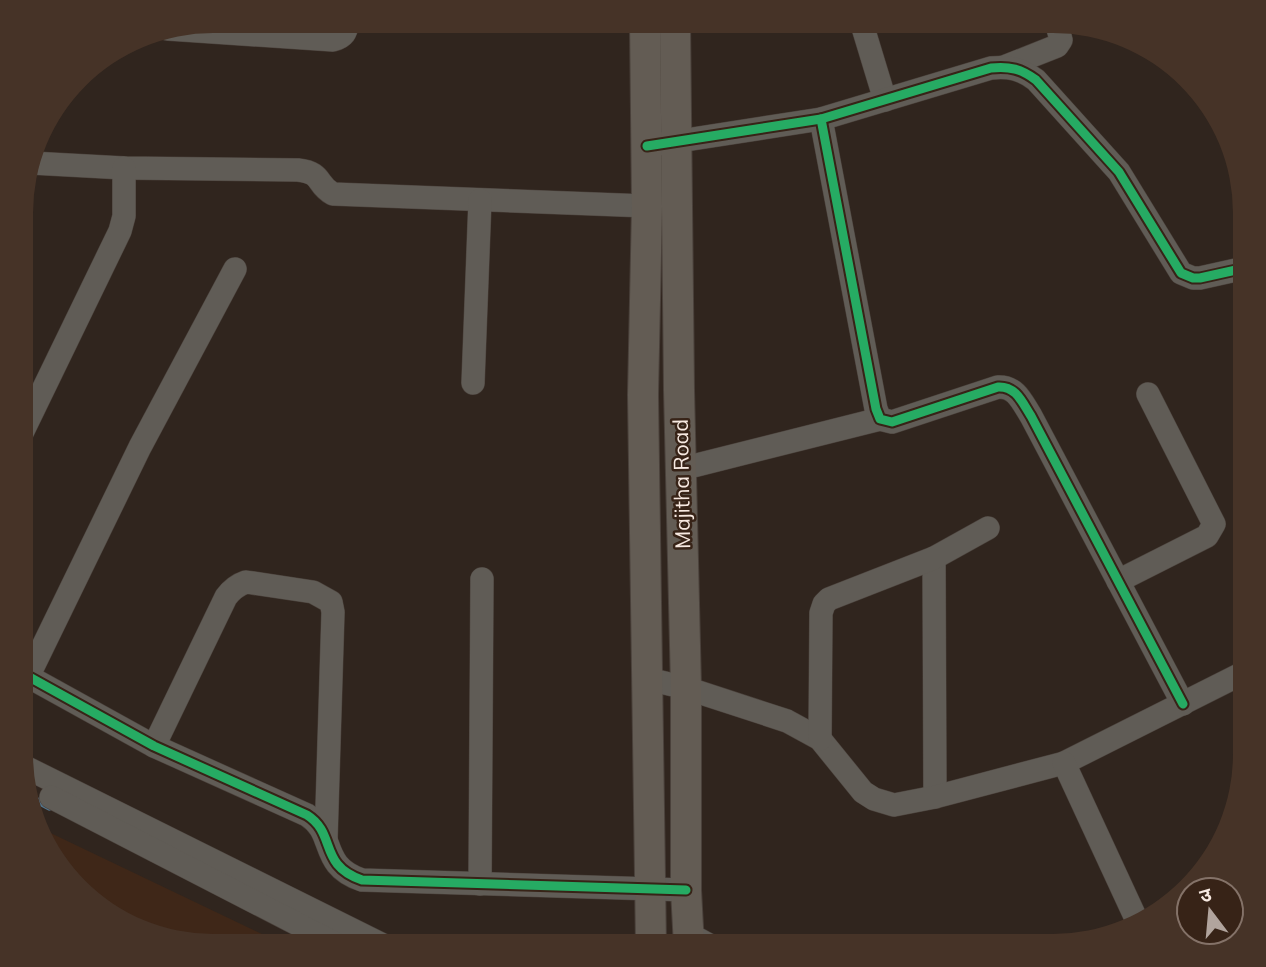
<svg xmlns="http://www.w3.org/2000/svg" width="1266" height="967" font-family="Mulish,'Noto Sans Devanagari',sans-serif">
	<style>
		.built { fill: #3f2718 }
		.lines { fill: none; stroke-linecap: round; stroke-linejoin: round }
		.stream { stroke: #53758c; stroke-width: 7 }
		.minor-casing { stroke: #4a413b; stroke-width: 24 }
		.major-casing { stroke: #4a413b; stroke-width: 32 }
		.minor { stroke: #605c56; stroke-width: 23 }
		.major { stroke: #635c54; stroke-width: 30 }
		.cycleway-casing { stroke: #372317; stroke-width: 13 }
		.cycleway { stroke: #26ab63; stroke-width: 9 }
		.labels { text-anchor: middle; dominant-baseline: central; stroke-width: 5; stroke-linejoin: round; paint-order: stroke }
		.street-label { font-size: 21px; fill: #f7e9e1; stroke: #372317 }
	</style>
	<rect width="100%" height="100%" fill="#30251e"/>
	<polygon class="built" points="38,827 287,946 201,946 140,932 87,899 41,839"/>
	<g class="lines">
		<polyline class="stream" points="30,797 49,807"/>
		<g class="minor-casing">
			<g id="minor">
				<polyline points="861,21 885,100"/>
				<path d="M168 29 333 40C344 37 346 33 348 21"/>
				<polyline points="1004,67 1057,46 1061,40 1056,21"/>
				<path d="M821 119 876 409 880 419 892 422 998 387C1016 386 1022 402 1031 416L1183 704"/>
				<path d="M660 144 821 119 991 68C1010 66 1021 69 1036 80L1119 172 1181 273 1193 278H1200L1245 268"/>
				<path d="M31 163 124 168 298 170C324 173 315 184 333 194L647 206"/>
				<polyline points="473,383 480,200"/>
				<polyline points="22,433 120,231 124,216 124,168"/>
				<polyline points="681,469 880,419"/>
				<polyline points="934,558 935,797"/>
				<polyline points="1118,581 1207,536 1214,524 1148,394"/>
				<path d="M22 673 154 746 307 815C337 834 318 865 362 880L686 890"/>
				<polyline points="28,677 140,447 235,269"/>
				<polyline points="648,679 686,688 787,721 820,739 863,792 874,799 894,805 935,797 1064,763 1245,672"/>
				<polyline points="820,739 821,613 824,604 829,599 934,558 988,528"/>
				<path d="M154 746 226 597C232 589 237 585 246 582L313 592 331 602 333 612 326 840"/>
				<polyline points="1064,763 1139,925"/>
				<polyline points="21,765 385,946"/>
				<polyline points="51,797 340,946"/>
				<polyline points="480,884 482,579"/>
				<polyline points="689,934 711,946"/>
			</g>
		</g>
		<g class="major-casing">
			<g id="major">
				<polyline points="645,21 647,206 643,395 651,946"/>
				<polyline points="675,21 679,390 686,688 686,890 689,946"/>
			</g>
		</g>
		<use href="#minor" class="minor"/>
		<use href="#major" class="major"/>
		<g class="cycleway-casing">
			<g id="cycleway">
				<path d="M821 119 876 409 880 419 892 422 998 387C1016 386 1022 402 1031 416L1183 704"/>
				<path d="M647 146 821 119 991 68C1010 66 1021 69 1036 80L1119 172 1181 273 1193 278H1200L1245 268"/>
				<path d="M22 673 154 746 307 815C337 834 318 865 362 880L686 890"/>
			</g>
		</g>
		<use href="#cycleway" class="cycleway"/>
	</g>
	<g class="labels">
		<g class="street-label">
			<text transform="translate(681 484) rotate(-91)">Majitha Road</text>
		</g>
	</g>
	<path d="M0 0H1266V967H0ZM213 33H1053A180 180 0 0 1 1233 213V754A180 180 0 0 1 1053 934H213A180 180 0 0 1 33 754V213A180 180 0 0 1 213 33Z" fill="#463327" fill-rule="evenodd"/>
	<g transform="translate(1210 911) rotate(344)"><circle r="33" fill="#372317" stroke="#847268" stroke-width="2"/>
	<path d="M0-5L12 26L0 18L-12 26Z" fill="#b1a49d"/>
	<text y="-10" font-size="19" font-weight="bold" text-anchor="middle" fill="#f7e9e1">उ</text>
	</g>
</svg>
